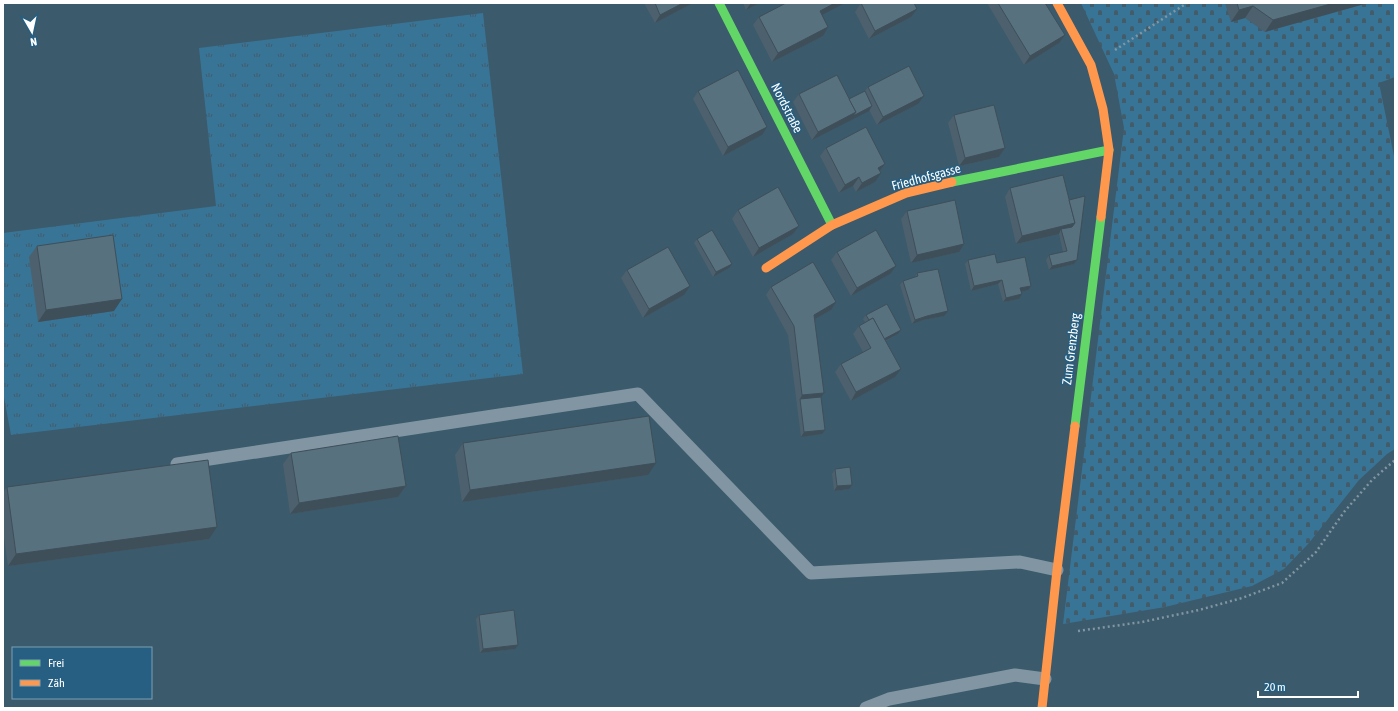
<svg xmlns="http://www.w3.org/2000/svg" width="1398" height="711" font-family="'Asap Condensed',sans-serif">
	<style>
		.grass { fill: url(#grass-tufts) }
		.cemetery { fill: url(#cemetery-stones) }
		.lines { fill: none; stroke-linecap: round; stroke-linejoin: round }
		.path { stroke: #8196a2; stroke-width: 2.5; stroke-dasharray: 2 3; stroke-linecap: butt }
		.lane { stroke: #8196a2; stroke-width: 13 }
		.fast { stroke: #63d668; stroke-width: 9 }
		.slow { stroke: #ff974d; stroke-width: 9 }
		.wall { fill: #4c616d }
		.shaded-wall { fill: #3e4f59 }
		.building { fill: #58717f; stroke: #3e4f59 }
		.labels { text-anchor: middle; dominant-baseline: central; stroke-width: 3; stroke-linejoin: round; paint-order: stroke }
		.street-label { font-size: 13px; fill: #fff; stroke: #265f81 }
	</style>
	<defs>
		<pattern id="grass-tufts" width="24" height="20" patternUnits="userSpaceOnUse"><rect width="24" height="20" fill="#387496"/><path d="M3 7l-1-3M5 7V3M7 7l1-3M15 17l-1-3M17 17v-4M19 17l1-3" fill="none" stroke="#445c6a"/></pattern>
		<pattern id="cemetery-stones" width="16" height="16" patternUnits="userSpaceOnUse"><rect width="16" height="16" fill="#387496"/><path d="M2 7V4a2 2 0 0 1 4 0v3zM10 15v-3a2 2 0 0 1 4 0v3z" fill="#445c6a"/></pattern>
	</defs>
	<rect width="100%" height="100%" fill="#3b5a6c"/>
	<polygon class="grass" points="483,13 523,374 11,435 3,392 3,233 216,206 199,48"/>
	<polygon class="cemetery" points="1081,3 1395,3 1395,77 1379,83 1395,161 1395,449 1387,454 1359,480 1309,543 1284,569 1252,586 1165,607 1063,624 1124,128 1114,74"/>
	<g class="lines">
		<g class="path">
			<polyline points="1115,50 1187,3"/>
			<polyline points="1078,631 1142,622 1199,610 1242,598 1282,583 1316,552 1344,512 1372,480 1395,460"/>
		</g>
		<g class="lane">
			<polyline points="177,464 638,394 811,573 1020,562 1057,570"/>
			<polyline points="866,708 889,699 1015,675 1045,679"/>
		</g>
		<g class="fast">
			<polyline points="719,3 832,225"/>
			<polyline points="952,182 1109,150"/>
			<polyline points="1075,426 1101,217"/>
		</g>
		<g class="slow">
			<polyline points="1057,3 1091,65 1103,109 1109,150 1101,217"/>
			<polyline points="766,268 832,225 906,193 952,182"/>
			<polyline points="1042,708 1057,570 1075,426"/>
		</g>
	</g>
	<g class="wall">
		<polygon points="644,3 693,3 655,23"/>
		<polygon points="743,3 759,3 746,10"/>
		<polygon points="861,3 911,17 869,39 855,12"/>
		<polygon points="987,3 1045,3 1059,43 1024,65"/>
		<polygon points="1225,3 1368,3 1265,32 1245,18 1231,22"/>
		<polygon points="822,15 823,36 772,62 753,25 759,17"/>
		<polygon points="868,87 918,104 877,125 869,110 812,140 793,102 799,94 849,99 865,91"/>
		<polygon points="698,91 762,135 723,156 693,99"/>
		<polygon points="954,115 1005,148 999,157 959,166 948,123"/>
		<polygon points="826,148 885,164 880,171 875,182 856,192 853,186 839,193 820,156"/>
		<polygon points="1063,175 1077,260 1074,264 1049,270 1046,260 1049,255 1063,252 1059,234 1016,244 1005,197 1010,188"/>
		<polygon points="738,210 799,226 793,234 753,257 732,219"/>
		<polygon points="907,211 959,252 911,263 901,219"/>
		<polygon points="697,239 729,268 713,277 694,243"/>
		<polygon points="37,246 114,311 38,322 29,257"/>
		<polygon points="837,252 890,274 851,296 831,260"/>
		<polygon points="968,260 997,263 1028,290 1021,292 1022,294 1019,299 1003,302 998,284 971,291 965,264"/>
		<polygon points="627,270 684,295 643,318 621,278"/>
		<polygon points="917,273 944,316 923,320 912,324 900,285 903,281 915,277"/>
		<polygon points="771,287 831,310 815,319 821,397 822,434 801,437 788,335 766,295"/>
		<polygon points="866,315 901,330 898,334 886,341 895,377 851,401 835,372 841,364 863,352 853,334 859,326 865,322 863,319"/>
		<polygon points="463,443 648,475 462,502 455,455"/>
		<polygon points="291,453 406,486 398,497 290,514 283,464"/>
		<polygon points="835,469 849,489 834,491 832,474"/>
		<polygon points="7,487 209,539 8,566 3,531 3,492"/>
		<polygon points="479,615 515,649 480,653 476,619"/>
	</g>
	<g class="shaded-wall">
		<polygon points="683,3 693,3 655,23 660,15"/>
		<polygon points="751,3 759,3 746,10"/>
		<polygon points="835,3 845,3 814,19 820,11"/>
		<polygon points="1334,3 1368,3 1265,32 1273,20"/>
		<polygon points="1253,6 1245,18 1231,22 1239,10"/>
		<polygon points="917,9 911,17 869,39 875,31"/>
		<polygon points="828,27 823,36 772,62 778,53"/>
		<polygon points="1065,35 1059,43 1024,65 1030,56"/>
		<polygon points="924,96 918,104 877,125 883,117"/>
		<polygon points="872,106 869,111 812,140 818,132 856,112"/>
		<polygon points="767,127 762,135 723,156 728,147"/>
		<polygon points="1005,148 999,157 959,166 965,158"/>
		<polygon points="885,164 879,172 878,168"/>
		<polygon points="881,173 875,182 856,192 862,183"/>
		<polygon points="859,177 853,186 839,193 845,185"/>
		<polygon points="1075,223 1069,231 1061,229 1059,234 1016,244 1022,236"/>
		<polygon points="799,226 793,234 753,257 759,248"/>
		<polygon points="964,244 959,252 911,263 917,255"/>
		<polygon points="1077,260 1074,264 1049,270 1052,266"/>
		<polygon points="732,264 729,268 713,277 716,272"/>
		<polygon points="896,266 890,274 851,296 857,288"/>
		<polygon points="1002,280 998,284 971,291 974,286"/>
		<polygon points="690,286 684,295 643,318 649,309"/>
		<polygon points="1031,286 1028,290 1017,293 1020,288"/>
		<polygon points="1022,294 1019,299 1003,302 1006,298"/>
		<polygon points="122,299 114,311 38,322 46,310"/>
		<polygon points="836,302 831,310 808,323 814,315"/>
		<polygon points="948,311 944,316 923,320 912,324 915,320 927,316"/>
		<polygon points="901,330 898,334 877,345 880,341"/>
		<polygon points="901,369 895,377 851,401 856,392"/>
		<polygon points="824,393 818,401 800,399 802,395"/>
		<polygon points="825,430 822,434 801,437 804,432"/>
		<polygon points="656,463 648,475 462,502 470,490"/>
		<polygon points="852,485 849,489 834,491 837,486"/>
		<polygon points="406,486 398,497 290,514 299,503"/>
		<polygon points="217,527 209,539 8,566 16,554"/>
		<polygon points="518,645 515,649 480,653 483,649"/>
	</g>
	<g class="building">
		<polygon points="655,3 683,3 660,15"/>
		<polygon points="786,3 835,3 820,11 828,27 778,53 759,17"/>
		<polygon points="861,3 914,3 917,9 875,31"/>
		<polygon points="998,3 1045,3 1065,35 1030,56"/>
		<polygon points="1237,3 1334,3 1273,20 1253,6 1239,10"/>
		<polygon points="909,66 924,96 883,117 868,87"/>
		<polygon points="738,70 767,127 728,147 698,91"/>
		<polygon points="837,75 856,112 818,132 799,94"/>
		<polygon points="865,91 872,106 853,116 856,112 849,99"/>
		<polygon points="994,105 1005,148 965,158 954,115"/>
		<polygon points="866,127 885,164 878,168 881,173 862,183 859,177 845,185 826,148"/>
		<polygon points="1063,175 1075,223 1022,236 1010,188"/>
		<polygon points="778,187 799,226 759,248 738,210"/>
		<polygon points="1085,196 1077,260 1052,266 1049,255 1067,251 1061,229 1072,227 1075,223 1069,200"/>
		<polygon points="955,200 964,244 917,255 907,211"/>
		<polygon points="712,230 732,264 716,272 697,239"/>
		<polygon points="876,230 896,266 857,288 837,252"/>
		<polygon points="113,235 122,299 46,310 37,246"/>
		<polygon points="668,247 690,286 649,309 627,270"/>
		<polygon points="995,254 997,263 1025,257 1031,286 1020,288 1022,294 1006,298 1002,280 974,286 968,260"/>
		<polygon points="813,262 836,302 814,315 824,393 802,395 794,326 771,287"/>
		<polygon points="938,269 948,311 927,316 915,320 903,281 918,276 917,273"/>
		<polygon points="887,304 901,330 884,339 873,318 869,320 866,315"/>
		<polygon points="873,318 901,369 856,392 841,364 871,348 859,326"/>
		<polygon points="821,397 825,430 804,432 800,399"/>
		<polygon points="649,416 656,463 470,490 463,443"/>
		<polygon points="398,436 406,486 299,503 291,453"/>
		<polygon points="208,460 217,527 16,554 7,487"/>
		<polygon points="850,467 852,485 837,486 835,469"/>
		<polygon points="514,610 518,645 483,649 479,615"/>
	</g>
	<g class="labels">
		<g class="street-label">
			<text transform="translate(787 108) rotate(63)">Nordstraße</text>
			<text transform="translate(926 177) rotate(-15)">Friedhofsgasse</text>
			<text transform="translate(1071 349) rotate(-83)">Zum Grenzberg</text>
		</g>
	</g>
	<rect width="1398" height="711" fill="none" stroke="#ffffff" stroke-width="8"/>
	<rect x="12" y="647" width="140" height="52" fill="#265f81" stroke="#7d9fb3"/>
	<rect x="20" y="660" width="20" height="6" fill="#63d668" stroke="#7d9fb3"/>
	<text x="48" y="667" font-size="12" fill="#ffffff">Frei</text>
	<rect x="20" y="680" width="20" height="6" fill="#ff974d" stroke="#7d9fb3"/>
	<text x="48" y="687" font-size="12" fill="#ffffff">Zäh</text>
	<g transform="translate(32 32) rotate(171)" stroke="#265f81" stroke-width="3" paint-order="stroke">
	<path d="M0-3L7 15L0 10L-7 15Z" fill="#ffffff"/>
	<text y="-6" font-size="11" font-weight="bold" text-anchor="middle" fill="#ffffff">N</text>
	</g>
	<path d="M1258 691v6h100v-6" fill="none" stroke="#ffffff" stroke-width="2"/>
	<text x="1264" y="691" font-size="12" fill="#ffffff" stroke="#265f81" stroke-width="3" paint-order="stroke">20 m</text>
</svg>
